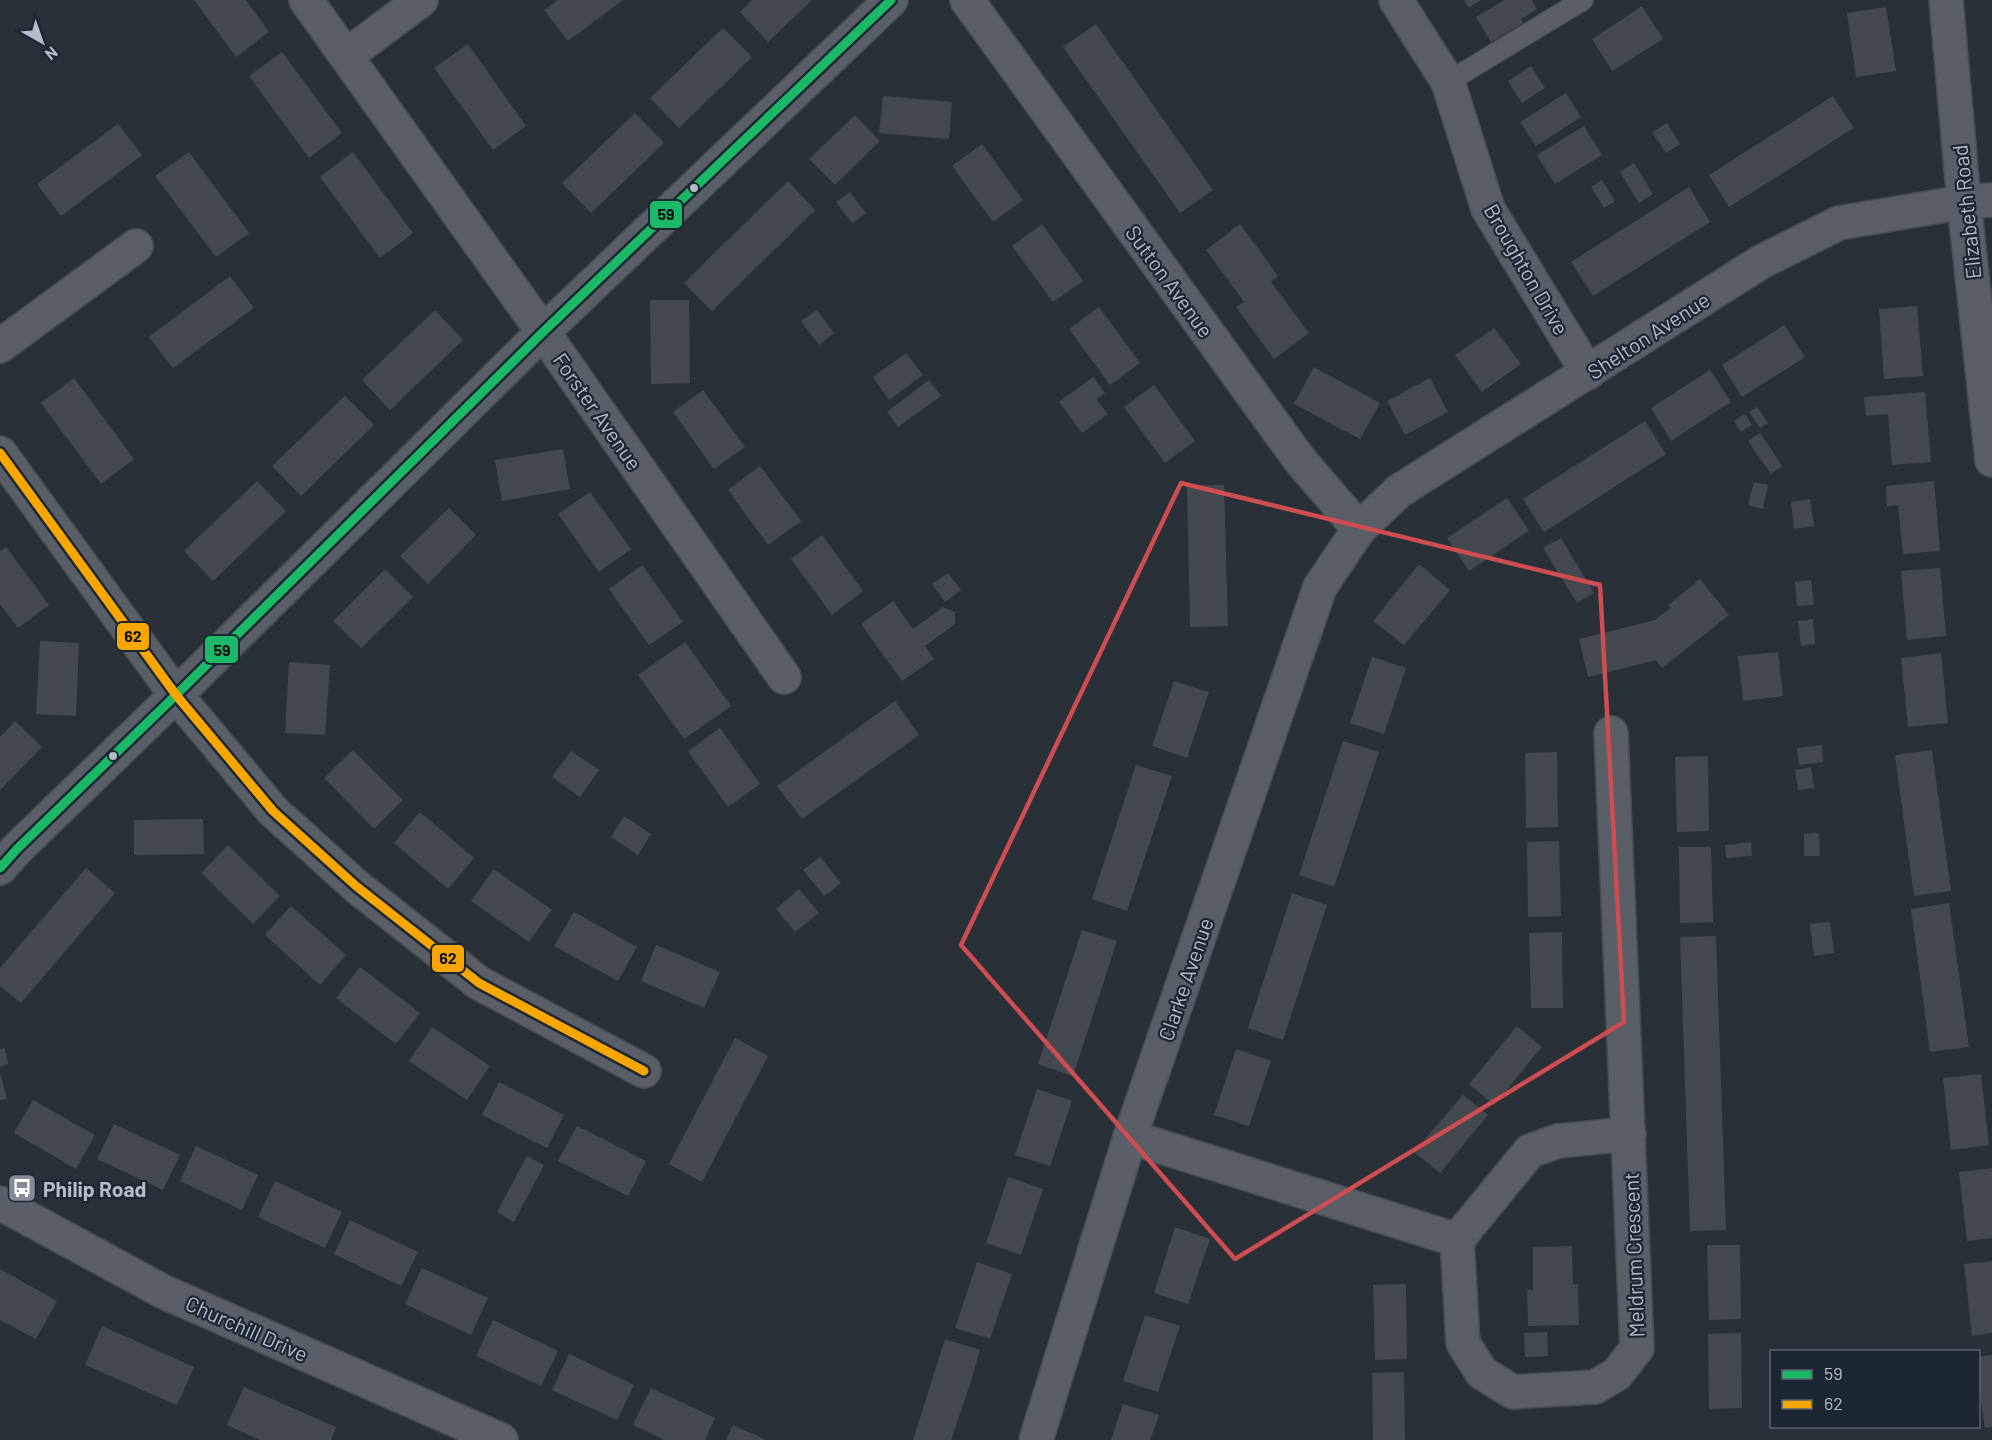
<svg xmlns="http://www.w3.org/2000/svg" width="1992" height="1440" font-family="Barlow,sans-serif">
	<style>
		.building { fill: #444950 }
		.lines { fill: none; stroke-linecap: round; stroke-linejoin: round }
		.service-casing { stroke: #484c53; stroke-width: 22 }
		.minor-casing { stroke: #484c53; stroke-width: 36 }
		.service { stroke: #5a5e66; stroke-width: 20 }
		.minor { stroke: #5a5e66; stroke-width: 33 }
		.bus-1-casing { stroke: #1d2633; stroke-width: 14 }
		.bus-2-casing { stroke: #1d2633; stroke-width: 14 }
		.bus-1 { stroke: #1ab867; stroke-width: 9 }
		.bus-2 { stroke: #f7a600; stroke-width: 9 }
		.marked { fill: none; stroke: #ce4d50; stroke-width: 4.5; stroke-linejoin: round }
		.bus-dot { fill: #b4bcc9; stroke: #1d2633; stroke-width: 2 }
		.labels { text-anchor: middle; dominant-baseline: central; stroke-width: 4.5; stroke-linejoin: round; paint-order: stroke }
		.street-label { font-size: 21px; fill: #b4bcc9; stroke: #1d2633 }
		.poi-label { font-size: 21px; font-weight: bold; fill: #b4bcc9; stroke: #1d2633; text-anchor: start }
		.line-badge { stroke: #1d2633; stroke-width: 2 }
		.pale-badge-label { font-size: 16px; text-anchor: middle; font-weight: bold; fill: #111 }
	</style>
	<rect width="100%" height="100%" fill="#2a3038"/>
	<g class="building">
		<polygon points="194,0 246,0 269,32 236,57"/>
		<polygon points="558,0 623,0 568,41 544,10"/>
		<polygon points="752,0 812,0 768,42 740,12"/>
		<polygon points="1464,0 1481,0 1469,8"/>
		<polygon points="1504,0 1532,0 1537,9 1521,19 1523,23 1491,42 1476,17"/>
		<polygon points="1642,6 1663,39 1612,71 1592,39"/>
		<polygon points="1886,7 1896,71 1856,77 1847,13"/>
		<polygon points="1096,24 1213,190 1180,213 1063,47"/>
		<polygon points="723,28 752,57 679,128 650,98"/>
		<polygon points="468,44 526,126 493,150 434,68"/>
		<polygon points="282,52 342,133 309,158 249,76"/>
		<polygon points="1531,66 1545,88 1522,103 1508,81"/>
		<polygon points="1566,93 1581,117 1536,146 1520,122"/>
		<polygon points="883,96 952,102 949,139 879,133"/>
		<polygon points="1833,96 1854,128 1729,207 1709,175"/>
		<polygon points="635,113 664,143 591,213 562,183"/>
		<polygon points="855,115 880,141 835,185 809,159"/>
		<polygon points="1667,123 1680,144 1666,153 1652,132"/>
		<polygon points="118,124 142,155 61,216 37,184"/>
		<polygon points="1584,126 1602,155 1555,184 1537,155"/>
		<polygon points="982,144 1023,200 993,222 952,166"/>
		<polygon points="189,152 249,233 216,257 155,176"/>
		<polygon points="353,152 413,233 380,258 320,177"/>
		<polygon points="1634,163 1653,194 1639,203 1620,172"/>
		<polygon points="1602,180 1615,201 1604,208 1591,187"/>
		<polygon points="788,181 815,210 712,311 684,283"/>
		<polygon points="1689,187 1710,222 1593,296 1571,262"/>
		<polygon points="850,192 866,213 852,223 836,202"/>
		<polygon points="1042,224 1083,281 1053,302 1012,246"/>
		<polygon points="1240,224 1278,276 1271,282 1309,333 1274,359 1236,307 1244,302 1206,250"/>
		<polygon points="230,276 254,308 173,368 149,337"/>
		<polygon points="650,300 689,300 690,383 651,384"/>
		<polygon points="1917,306 1923,376 1884,379 1879,309"/>
		<polygon points="1099,307 1140,363 1110,385 1069,329"/>
		<polygon points="435,310 463,340 390,410 362,380"/>
		<polygon points="817,310 834,333 819,345 801,321"/>
		<polygon points="1784,325 1805,357 1742,397 1722,365"/>
		<polygon points="1494,328 1521,364 1482,392 1455,355"/>
		<polygon points="906,353 923,375 889,400 873,377"/>
		<polygon points="1314,367 1380,403 1360,439 1294,404"/>
		<polygon points="1710,370 1731,402 1671,441 1651,408"/>
		<polygon points="1093,377 1105,393 1096,399 1108,414 1082,433 1059,402"/>
		<polygon points="74,378 134,459 101,484 41,403"/>
		<polygon points="1430,378 1448,412 1405,435 1387,401"/>
		<polygon points="929,380 941,396 898,427 887,412"/>
		<polygon points="1154,385 1195,441 1165,463 1124,407"/>
		<polygon points="703,390 745,447 714,469 673,412"/>
		<polygon points="1925,392 1931,462 1892,465 1888,414 1866,416 1864,397"/>
		<polygon points="345,396 374,425 301,496 272,466"/>
		<polygon points="1757,407 1768,423 1760,428 1749,412"/>
		<polygon points="1745,414 1752,425 1741,432 1734,421"/>
		<polygon points="1645,421 1666,454 1544,532 1523,499"/>
		<polygon points="1760,433 1782,466 1771,474 1748,441"/>
		<polygon points="563,449 570,489 502,501 495,460"/>
		<polygon points="760,466 801,521 768,545 728,490"/>
		<polygon points="257,481 286,511 213,581 184,551"/>
		<polygon points="1934,481 1940,551 1903,554 1898,505 1887,506 1886,486"/>
		<polygon points="1754,482 1768,485 1763,509 1748,505"/>
		<polygon points="1224,485 1228,626 1190,627 1187,486"/>
		<polygon points="590,492 631,549 599,572 558,514"/>
		<polygon points="1507,498 1529,531 1469,571 1447,538"/>
		<polygon points="1810,499 1814,526 1794,529 1791,502"/>
		<polygon points="449,508 476,535 428,584 400,556"/>
		<polygon points="822,535 863,591 832,615 791,559"/>
		<polygon points="1561,538 1594,593 1577,603 1543,548"/>
		<polygon points="6,547 49,605 18,628 0,604 0,551"/>
		<polygon points="1419,564 1450,590 1404,645 1373,621"/>
		<polygon points="642,565 683,622 649,645 609,589"/>
		<polygon points="1940,568 1946,636 1907,640 1901,571"/>
		<polygon points="385,569 413,597 361,648 333,621"/>
		<polygon points="948,573 961,590 945,602 932,584"/>
		<polygon points="1700,579 1729,615 1662,668 1656,660 1588,677 1579,639 1655,620 1671,608 1668,605"/>
		<polygon points="1811,580 1814,605 1797,606 1795,582"/>
		<polygon points="893,601 913,629 943,607 955,612 955,624 925,646 934,659 902,681 861,624"/>
		<polygon points="1813,619 1815,644 1801,646 1798,621"/>
		<polygon points="40,641 79,643 76,716 36,714"/>
		<polygon points="685,642 731,706 684,739 638,675"/>
		<polygon points="1778,652 1783,696 1743,701 1738,656"/>
		<polygon points="1941,653 1948,723 1908,727 1901,658"/>
		<polygon points="1372,657 1406,668 1384,734 1350,723"/>
		<polygon points="289,662 330,665 325,735 285,733"/>
		<polygon points="1174,681 1209,692 1187,758 1152,746"/>
		<polygon points="895,701 919,735 802,819 777,786"/>
		<polygon points="15,721 42,747 0,790 0,737"/>
		<polygon points="720,728 760,784 728,807 688,751"/>
		<polygon points="1343,741 1379,752 1334,887 1299,875"/>
		<polygon points="1822,745 1823,762 1799,765 1797,748"/>
		<polygon points="353,750 403,800 374,829 324,778"/>
		<polygon points="1932,750 1951,891 1914,896 1895,755"/>
		<polygon points="571,751 599,770 580,797 552,777"/>
		<polygon points="1557,752 1558,827 1526,828 1525,753"/>
		<polygon points="1708,756 1709,831 1677,832 1675,757"/>
		<polygon points="1136,765 1172,776 1127,911 1092,899"/>
		<polygon points="1811,767 1814,788 1798,790 1795,770"/>
		<polygon points="420,812 474,858 448,889 394,843"/>
		<polygon points="624,816 651,834 638,855 611,837"/>
		<polygon points="203,819 204,854 134,855 134,820"/>
		<polygon points="1819,833 1820,856 1804,856 1804,834"/>
		<polygon points="1559,841 1561,916 1528,917 1527,842"/>
		<polygon points="1751,842 1752,856 1726,858 1725,845"/>
		<polygon points="228,845 280,896 253,924 201,873"/>
		<polygon points="1679,847 1711,847 1713,922 1680,923"/>
		<polygon points="820,857 841,883 824,896 803,870"/>
		<polygon points="86,868 115,893 21,1003 0,986 0,968"/>
		<polygon points="494,869 552,910 529,942 471,901"/>
		<polygon points="799,889 819,913 795,932 776,909"/>
		<polygon points="1292,893 1327,905 1283,1040 1248,1028"/>
		<polygon points="1949,903 1969,1047 1930,1052 1911,909"/>
		<polygon points="291,906 346,955 320,985 265,935"/>
		<polygon points="574,912 637,947 618,981 554,946"/>
		<polygon points="1830,922 1834,953 1814,956 1810,924"/>
		<polygon points="1082,930 1117,941 1073,1076 1038,1064"/>
		<polygon points="1562,932 1563,1008 1531,1008 1529,933"/>
		<polygon points="1716,936 1726,1230 1690,1231 1680,937"/>
		<polygon points="656,945 720,972 704,1008 641,981"/>
		<polygon points="360,967 420,1013 396,1044 336,998"/>
		<polygon points="1517,1026 1542,1047 1494,1105 1469,1084"/>
		<polygon points="432,1027 490,1066 467,1100 409,1061"/>
		<polygon points="735,1038 768,1056 702,1182 669,1164"/>
		<polygon points="5,1048 8,1064 0,1067 0,1049"/>
		<polygon points="1236,1049 1271,1061 1249,1126 1214,1115"/>
		<polygon points="0,1073 7,1099 0,1100"/>
		<polygon points="1981,1074 1989,1145 1951,1150 1943,1078"/>
		<polygon points="499,1082 564,1115 547,1148 482,1115"/>
		<polygon points="1037,1089 1072,1101 1050,1166 1015,1155"/>
		<polygon points="1463,1095 1488,1115 1440,1173 1414,1152"/>
		<polygon points="33,1100 95,1135 76,1169 14,1133"/>
		<polygon points="114,1124 180,1155 163,1190 97,1159"/>
		<polygon points="577,1126 646,1161 628,1196 558,1161"/>
		<polygon points="196,1146 258,1175 242,1210 180,1181"/>
		<polygon points="527,1156 544,1165 514,1222 497,1212"/>
		<polygon points="1992,1168 1992,1238 1967,1241 1959,1172"/>
		<polygon points="1008,1177 1043,1189 1021,1255 986,1243"/>
		<polygon points="275,1181 342,1212 325,1248 258,1217"/>
		<polygon points="350,1220 418,1252 401,1286 334,1254"/>
		<polygon points="1175,1227 1210,1239 1188,1304 1154,1293"/>
		<polygon points="1707,1245 1740,1245 1741,1319 1709,1320"/>
		<polygon points="1572,1246 1573,1285 1578,1284 1579,1325 1528,1326 1527,1290 1533,1290 1533,1247"/>
		<polygon points="1992,1261 1992,1333 1972,1336 1964,1264"/>
		<polygon points="977,1262 1012,1274 990,1339 955,1328"/>
		<polygon points="422,1268 488,1298 471,1335 405,1304"/>
		<polygon points="0,1269 57,1301 36,1339 0,1320"/>
		<polygon points="1406,1284 1407,1359 1375,1360 1373,1285"/>
		<polygon points="1145,1315 1180,1326 1158,1392 1123,1381"/>
		<polygon points="493,1320 558,1351 541,1386 476,1356"/>
		<polygon points="102,1326 194,1367 177,1405 85,1365"/>
		<polygon points="1547,1332 1548,1356 1525,1357 1524,1333"/>
		<polygon points="1741,1333 1742,1408 1709,1409 1708,1334"/>
		<polygon points="945,1339 980,1350 970,1384 951,1440 913,1440"/>
		<polygon points="569,1354 634,1385 617,1420 552,1390"/>
		<polygon points="1992,1355 1992,1427 1985,1428 1978,1381 1978,1357"/>
		<polygon points="1404,1372 1405,1440 1373,1440 1372,1373"/>
		<polygon points="244,1387 336,1427 331,1440 260,1440 227,1425"/>
		<polygon points="651,1388 715,1418 705,1440 665,1440 633,1425"/>
		<polygon points="1123,1404 1159,1415 1150,1440 1111,1440"/>
		<polygon points="733,1425 766,1440 726,1440"/>
	</g>
	<g class="lines">
		<g class="service-casing">
			<polyline id="service" points="1448,82 1583,0"/>
		</g>
		<g class="minor-casing">
			<g id="minor">
				<polyline points="306,0 543,332 784,677"/>
				<polyline points="967,0 1299,459 1359,529"/>
				<polyline points="1396,0 1448,82 1488,209 1588,373"/>
				<polyline points="1946,0 1964,202 1992,460"/>
				<polyline points="346,56 421,0"/>
				<polyline points="0,346 136,246"/>
				<polyline points="0,453 176,695 273,811 356,886 479,983 644,1071"/>
				<polyline points="0,868 17,849 176,695 543,332 891,0"/>
				<polyline points="1130,1137 1457,1240 1463,1343 1482,1373 1513,1392 1595,1387 1617,1374 1637,1348 1611,733"/>
				<polyline points="0,1203 164,1292 501,1440"/>
				<polyline points="1457,1240 1530,1151 1558,1141 1629,1134"/>
				<polyline points="1036,1440 1130,1137 1320,587 1359,529 1399,491 1761,262 1839,223 1964,202 1992,200"/>
			</g>
		</g>
		<use href="#service" class="service"/>
		<use href="#minor" class="minor"/>
		<g class="bus-1-casing">
			<polyline id="bus-1" points="0,868 17,849 176,695 543,332 891,0"/>
		</g>
		<g class="bus-2-casing">
			<polyline id="bus-2" points="0,453 176,695 273,811 356,886 479,983 644,1071"/>
		</g>
		<use href="#bus-1" class="bus-1"/>
		<use href="#bus-2" class="bus-2"/>
	</g>
	<path class="marked" d="M1181 483 1600 585 1624 1022 1235 1259 961 945Z"/>
	<defs>
		<g id="bus-square" transform="scale(1.5)"><rect x="-9" y="-9" width="18" height="18" rx="4" fill="#848b96" stroke="#1d2633"/><path d="M-5-6H5V4H4V6H2V4H-2V6H-4V4H-5ZM-3.5-4V0h7V-4ZM-3.5 1.2v1.5H-2V1.2ZM2 1.2v1.5H3.5V1.2Z" fill="#fff"/></g>
	</defs>
	<g fill-rule="evenodd">
		<use href="#bus-square" x="22" y="1188"/>
	</g>
	<g class="bus-dot">
		<circle cx="694" cy="188" r="5"/>
		<circle cx="113" cy="756" r="5"/>
	</g>
	<g class="labels">
		<g class="street-label">
			<text transform="translate(1966 212) rotate(-96)">Elizabeth Road</text>
			<text transform="translate(1527 269) rotate(60)">Broughton Drive</text>
			<text transform="translate(1170 281) rotate(54)">Sutton Avenue</text>
			<text transform="translate(1648 335) rotate(-33)">Shelton Avenue</text>
			<text transform="translate(598 411) rotate(55)">Forster Avenue</text>
			<text transform="translate(1185 979) rotate(-71)">Clarke Avenue</text>
			<text transform="translate(1633 1255) rotate(-92)">Meldrum Crescent</text>
			<text transform="translate(247 1328) rotate(24)">Churchill Drive</text>
		</g>
		<g class="poi-label">
			<text x="43" y="1188">Philip Road</text>
		</g>
	</g>
	<g class="line-badge">
		<rect x="649" y="200" width="34" height="29" rx="6" fill="#1ab867"/>
		<rect x="116" y="622" width="34" height="29" rx="6" fill="#f7a600"/>
		<rect x="204" y="635" width="35" height="29" rx="6" fill="#1ab867"/>
		<rect x="431" y="944" width="34" height="29" rx="6" fill="#f7a600"/>
	</g>
	<g class="pale-badge-label">
		<text x="666" y="220">59</text>
		<text x="133" y="642">62</text>
		<text x="222" y="656">59</text>
		<text x="448" y="964">62</text>
	</g>
	<rect x="1770" y="1350" width="210" height="78" fill="#1d2633" stroke="#59626f" stroke-width="1.5"/>
	<rect x="1782" y="1370" width="30" height="9" fill="#1ab867" stroke="#59626f" stroke-width="1.5"/>
	<text x="1824" y="1380" font-size="18" fill="#b4bcc9">59</text>
	<rect x="1782" y="1400" width="30" height="9" fill="#f7a600" stroke="#59626f" stroke-width="1.5"/>
	<text x="1824" y="1410" font-size="18" fill="#b4bcc9">62</text>
	<g transform="translate(42 42) rotate(140)" stroke="#1d2633" stroke-width="4.5" paint-order="stroke">
	<path d="M0-4.5L10 22L0 15L-10 22Z" fill="#b4bcc9"/>
	<text y="-9" font-size="16" font-weight="bold" text-anchor="middle" fill="#b4bcc9">N</text>
	</g>
</svg>
